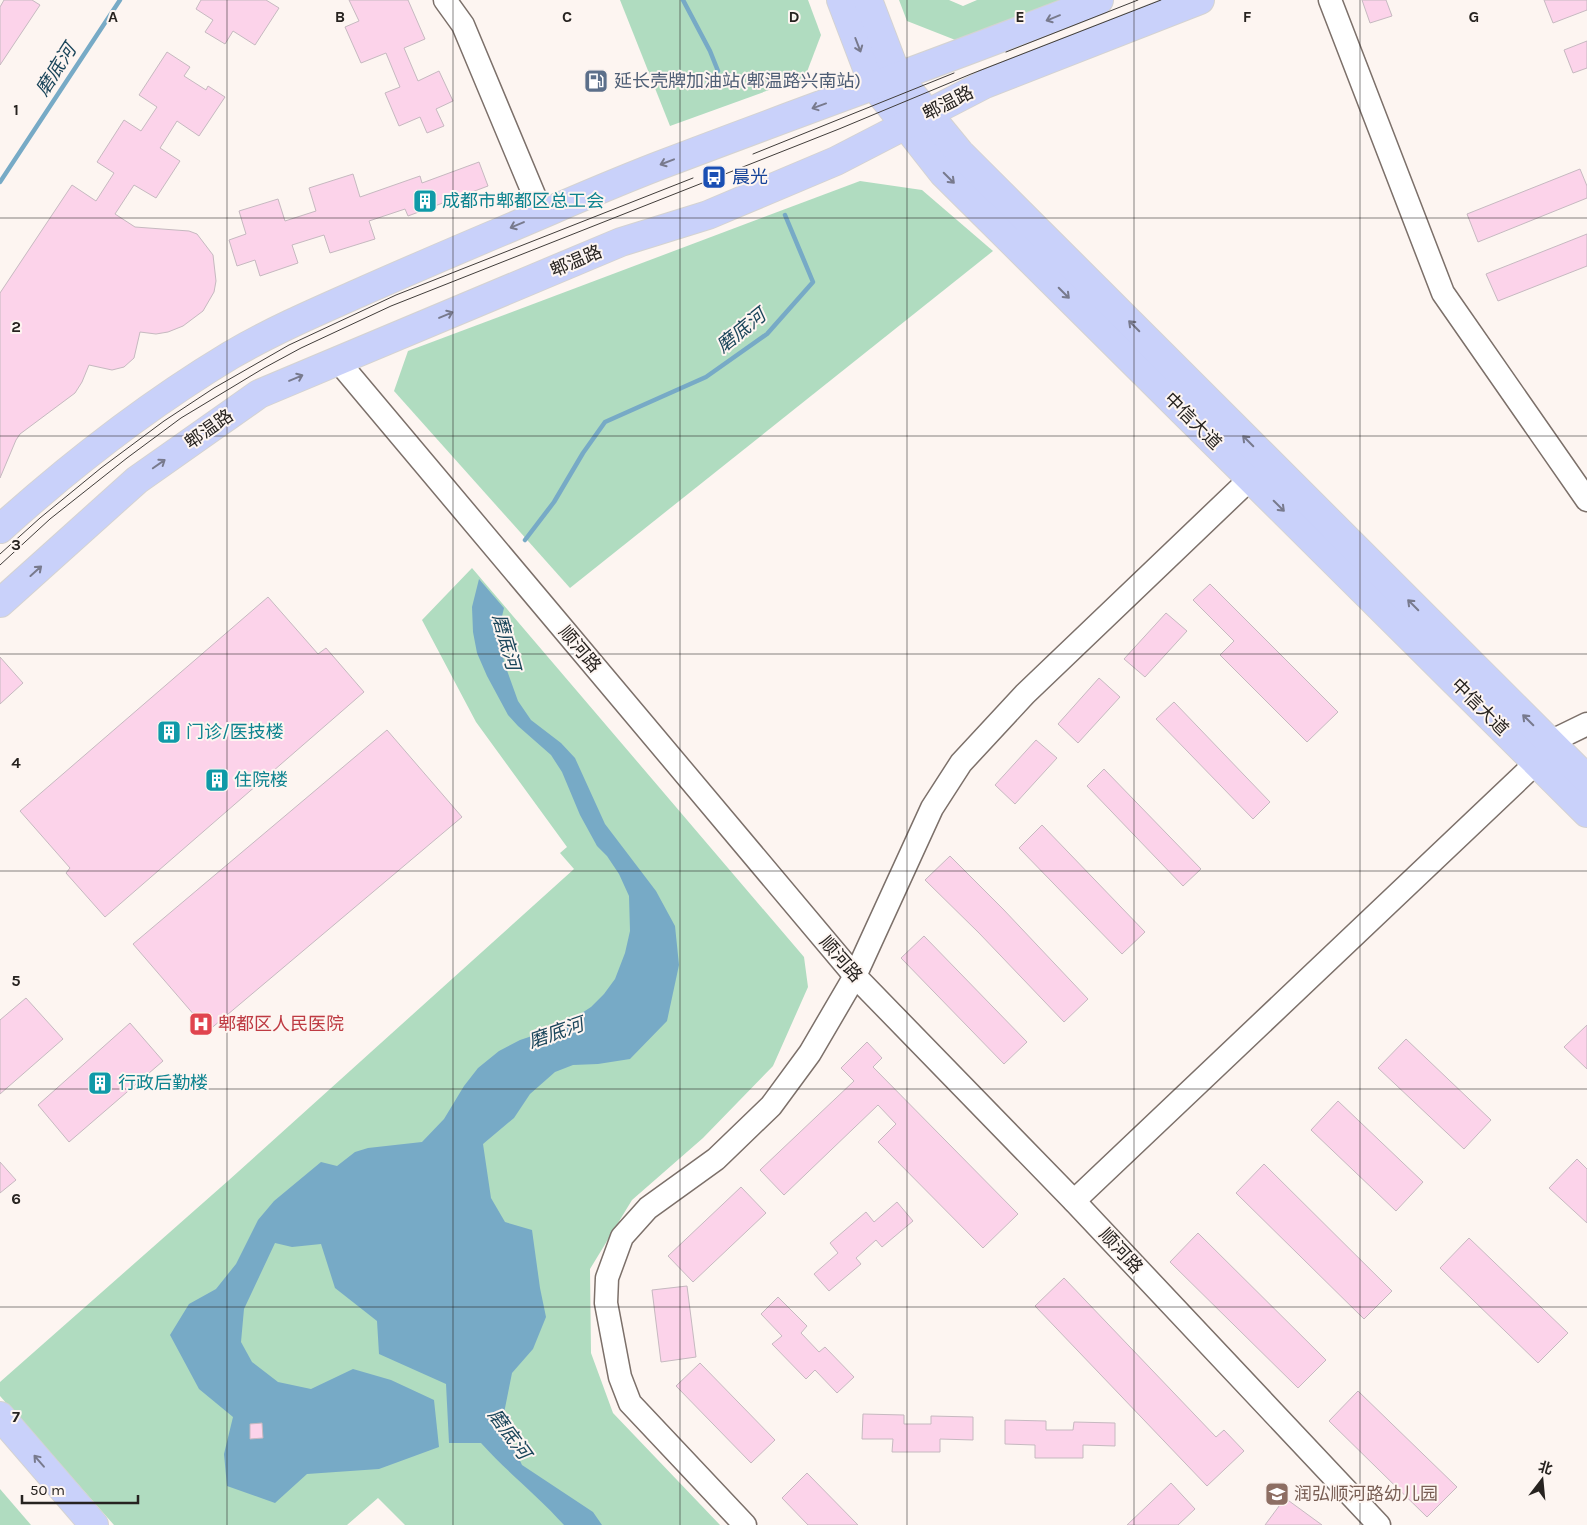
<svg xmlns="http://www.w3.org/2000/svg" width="1587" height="1525" font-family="Karla,'Noto Sans SC',sans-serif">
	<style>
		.green { fill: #b0dcc0 }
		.water { fill: #77aac6 }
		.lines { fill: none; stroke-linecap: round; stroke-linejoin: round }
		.stream { stroke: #77aac6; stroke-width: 4.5 }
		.building { fill: #fcd3ea; stroke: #c6b9c0 }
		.minor-casing { stroke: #7c706a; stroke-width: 25 }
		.major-casing { stroke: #d4d3d2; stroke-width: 30 }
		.minor { stroke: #fff; stroke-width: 22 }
		.major { stroke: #c9d1fa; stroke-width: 28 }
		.tram { stroke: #413d3a; stroke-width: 1 }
		.oneway { stroke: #787a8d }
		.grid { fill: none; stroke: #272320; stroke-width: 1; stroke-opacity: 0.55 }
		.labels { text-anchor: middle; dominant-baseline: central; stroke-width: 4; stroke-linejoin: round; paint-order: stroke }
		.service-label { font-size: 18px; fill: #4e5e75; stroke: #fdf5f1; text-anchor: start }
		.street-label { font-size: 18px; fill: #272320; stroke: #fdf5f1 }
		.transit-label { font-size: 18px; fill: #164399; stroke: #fdf5f1; text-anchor: start }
		.culture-label { font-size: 18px; fill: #0d838f; stroke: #fdf5f1; text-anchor: start }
		.health-label { font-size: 18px; fill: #be3a42; stroke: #fdf5f1; text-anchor: start }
		.education-label { font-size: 18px; fill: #785e54; stroke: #fdf5f1; text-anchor: start }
		.water-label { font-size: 19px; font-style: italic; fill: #1a455a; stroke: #fdf5f1 }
		.grid-label { font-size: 16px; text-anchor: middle; font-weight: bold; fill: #272320; stroke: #fdf5f1; stroke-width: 4; stroke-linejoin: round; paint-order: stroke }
	</style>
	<rect width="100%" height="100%" fill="#fdf5f1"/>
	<g class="green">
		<polygon points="620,0 808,0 821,35 805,77 670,126"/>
		<polygon points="899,0 949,0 963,6 977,0 1069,0 963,43 907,21"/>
		<polygon points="860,181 922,190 993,251 570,588 394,391 408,351"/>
		<polygon points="472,568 804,957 808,987 773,1066 703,1138 632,1200 590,1269 591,1353 613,1413 720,1525 405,1525 378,1498 347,1525 114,1525 0,1396 0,1382 229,1180 574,869 560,853 567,847 476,722 422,620"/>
		<polygon points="0,1489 31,1525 0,1525"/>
	</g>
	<path class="water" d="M479 579 504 608 499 629 504 662 518 701 531 720 561 743 575 758 605 824 656 891 675 926 679 965 667 1021 630 1059 598 1064 573 1065 555 1072 530 1094 514 1118 483 1144 491 1198 505 1222 532 1230 540 1288 546 1317 533 1349 512 1373 502 1423 522 1465 593 1512 602 1525H564C538 1496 507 1472 481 1443H449L446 1384 379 1354 377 1321 335 1288 321 1244 292 1247 275 1243 244 1309 241 1342 252 1362 278 1382 311 1389 353 1369 391 1380 434 1400 439 1447 379 1469 307 1474 275 1503 227 1486 224 1454 233 1417 199 1389 170 1335 189 1304 216 1289 236 1264 258 1220 274 1201 321 1162 337 1166 355 1152 368 1148 422 1142 444 1119 464 1086 478 1068 499 1051 520 1040 562 1026 591 1007 604 994 615 979 625 953 630 931 629 896 619 874 607 856 597 846 580 815 562 772 551 755 518 726 508 715 487 676 477 653 473 632 472 607Z"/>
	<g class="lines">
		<g class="stream">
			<polyline points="683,0 710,51 718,71"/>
			<polyline points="0,182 120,0"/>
			<polyline points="525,540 554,502 583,453 605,422 706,377 767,334 813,282 785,215"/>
		</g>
	</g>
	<g class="building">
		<polygon points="4,0 32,0 40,5 0,65 0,7"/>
		<polygon points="201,0 266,0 279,8 255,45 233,31 225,44 205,32 213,20 196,9"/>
		<polygon points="349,0 408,0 425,39 404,48 418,81 439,71 453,101 436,109 444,126 427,133 420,117 399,126 385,93 400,87 386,53 361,63 345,27 359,21"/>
		<polygon points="1362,0 1386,0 1392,16 1370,23"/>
		<polygon points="1544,0 1587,0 1587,10 1553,23"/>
		<polygon points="1587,41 1587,68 1573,73 1564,50"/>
		<polygon points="167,52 190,67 184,76 206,90 208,86 225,97 199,136 177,121 160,148 180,161 156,198 134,185 115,214 135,227 189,231 197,234 213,255 216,281 214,292 203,311 183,326 168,332 156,334 140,332 134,358 124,367 112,370 89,365 82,382 75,393 20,434 16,440 0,478 0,293 72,185 96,201 114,173 97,162 124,120 141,131 157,107 139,95"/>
		<polygon points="479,162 488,186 408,216 405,209 369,221 375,239 330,253 324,235 292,245 298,263 260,276 255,260 237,266 229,240 246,234 239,211 278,199 285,221 316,211 309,188 353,174 360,197 420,176 422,183"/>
		<polygon points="1580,169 1587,186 1587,198 1478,242 1467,214"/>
		<polygon points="1587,234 1587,266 1498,301 1486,274"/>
		<polygon points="1210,584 1338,712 1307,742 1220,655 1234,641 1193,600"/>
		<polygon points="268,597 318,654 326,648 364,692 105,917 66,873 70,868 20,811"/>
		<polygon points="1166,613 1187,631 1145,677 1124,659"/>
		<polygon points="0,657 23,683 0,704"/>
		<polygon points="1099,678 1120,697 1078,743 1058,724"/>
		<polygon points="1174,702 1270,802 1253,819 1156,719"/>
		<polygon points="387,730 462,817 208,1031 133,944"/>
		<polygon points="1036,740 1057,758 1015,804 995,785"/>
		<polygon points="1104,769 1201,869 1183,886 1087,786"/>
		<polygon points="1042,825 1145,932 1122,954 1019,848"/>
		<polygon points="950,856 1003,909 1088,999 1064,1022 979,933 925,880"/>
		<polygon points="924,936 1027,1042 1004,1064 901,958"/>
		<polygon points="26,998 63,1039 0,1094 0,1020"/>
		<polygon points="130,1023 163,1061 69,1142 38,1105"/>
		<polygon points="1587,1025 1587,1069 1564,1047"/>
		<polygon points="1406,1039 1491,1120 1464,1149 1378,1068"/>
		<polygon points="867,1042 882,1058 873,1067 1018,1214 983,1248 878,1142 896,1124 878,1105 784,1195 760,1170 854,1081 841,1068"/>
		<polygon points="1338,1101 1423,1182 1396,1211 1311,1130"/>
		<polygon points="1577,1159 1587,1169 1587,1223 1549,1188"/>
		<polygon points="0,1162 16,1180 0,1193"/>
		<polygon points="1264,1164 1392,1291 1364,1319 1236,1193"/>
		<polygon points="741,1187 766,1213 693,1282 668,1256"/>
		<polygon points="897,1202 913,1221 882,1247 876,1240 856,1258 861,1264 829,1291 814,1274 838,1253 830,1243 866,1212 874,1222"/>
		<polygon points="1198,1233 1326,1360 1298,1388 1170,1262"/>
		<polygon points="1469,1238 1568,1333 1538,1363 1440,1268"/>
		<polygon points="1064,1278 1216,1437 1224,1430 1244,1451 1207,1486 1035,1306"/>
		<polygon points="687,1286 696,1357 661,1362 652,1290"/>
		<polygon points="778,1297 807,1326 801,1333 819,1352 825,1347 854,1377 837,1393 815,1370 806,1379 772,1344 782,1336 761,1314"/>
		<polygon points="700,1363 775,1440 751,1463 676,1386"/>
		<polygon points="1358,1391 1457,1487 1427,1517 1329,1421"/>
		<polygon points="863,1414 904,1415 904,1424 931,1424 931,1416 973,1417 973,1440 940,1439 940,1452 892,1452 893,1439 862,1439"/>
		<polygon points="1005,1420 1046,1421 1046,1430 1073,1430 1074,1422 1115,1423 1115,1446 1083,1445 1083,1458 1035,1458 1035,1445 1005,1444"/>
		<polygon points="262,1423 263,1438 250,1439 250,1424"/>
		<polygon points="807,1473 858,1525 808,1525 782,1498"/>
		<polygon points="1171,1483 1195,1509 1178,1525 1127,1525"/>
		<polygon points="1285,1498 1322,1525 1265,1525"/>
	</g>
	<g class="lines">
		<g class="minor-casing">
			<g id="minor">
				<polyline points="445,0 463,25 542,214"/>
				<polyline points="1330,0 1443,293 1587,500"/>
				<polyline points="338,361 855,976 1074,1201 1379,1525"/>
				<polyline points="1550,742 1587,724"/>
				<polyline points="1074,1201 1536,763"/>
				<polyline points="745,1525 630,1403 620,1377 606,1303 607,1278 622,1237 648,1208 716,1159 771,1106 810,1053 855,976 932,808 961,763 1025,694 1251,478"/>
			</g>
		</g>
		<g class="major-casing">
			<g id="major">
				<polyline points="841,0 873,84 943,173 1587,813"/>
				<polyline points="868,0 897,76 960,153 1587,779"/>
				<path d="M0 529C72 464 148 405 231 355 272 331 316 312 359 293 406 272 453 252 500 232 555 209 610 184 666 163 810 108 955 57 1099 0"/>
				<polyline points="0,603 137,480 259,394 621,242 708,215 836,161 985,84 1200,0"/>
				<polyline points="0,1416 94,1525"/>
			</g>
		</g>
		<use href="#minor" class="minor"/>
		<use href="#major" class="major"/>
		<g class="tram">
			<polyline points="1006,52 1138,0"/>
			<polyline points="753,154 954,73"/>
			<polyline points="0,554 40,518 101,468 164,421 214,388 289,345 396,295 693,178"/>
			<polyline points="0,565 50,519 127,458 181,418 264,368 301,348 391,306 839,129 971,74 1161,0"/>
		</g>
	</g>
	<defs><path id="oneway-shaft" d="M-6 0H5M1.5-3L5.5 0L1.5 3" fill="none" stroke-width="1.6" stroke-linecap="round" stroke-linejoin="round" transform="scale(1.25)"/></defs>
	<g class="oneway">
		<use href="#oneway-shaft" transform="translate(1053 18) rotate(158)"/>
		<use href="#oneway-shaft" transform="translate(858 45) rotate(69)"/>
		<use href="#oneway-shaft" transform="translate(819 106) rotate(160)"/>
		<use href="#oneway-shaft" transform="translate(667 162) rotate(159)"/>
		<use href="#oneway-shaft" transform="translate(949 178) rotate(45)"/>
		<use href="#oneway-shaft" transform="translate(517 225) rotate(157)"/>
		<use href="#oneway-shaft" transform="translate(1064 293) rotate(45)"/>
		<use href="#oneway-shaft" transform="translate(446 315) rotate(-23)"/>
		<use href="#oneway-shaft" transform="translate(1134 326) rotate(-135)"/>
		<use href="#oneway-shaft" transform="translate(296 378) rotate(-23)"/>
		<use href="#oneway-shaft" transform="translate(1248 441) rotate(-135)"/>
		<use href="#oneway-shaft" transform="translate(159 464) rotate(-35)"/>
		<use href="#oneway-shaft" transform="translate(1279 506) rotate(45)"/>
		<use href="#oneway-shaft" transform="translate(36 571) rotate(-42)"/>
		<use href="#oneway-shaft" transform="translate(1413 605) rotate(-135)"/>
		<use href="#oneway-shaft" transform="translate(1528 720) rotate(-135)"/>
		<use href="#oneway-shaft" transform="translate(39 1461) rotate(-131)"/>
	</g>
	<path class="grid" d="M227 0V1525M453 0V1525M680 0V1525M907 0V1525M1134 0V1525M1360 0V1525M0 218H1587M0 436H1587M0 654H1587M0 871H1587M0 1089H1587M0 1307H1587"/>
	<defs>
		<g id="fuel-square" transform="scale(1.25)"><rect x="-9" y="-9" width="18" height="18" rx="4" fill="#5c6f8a" stroke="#fdf5f1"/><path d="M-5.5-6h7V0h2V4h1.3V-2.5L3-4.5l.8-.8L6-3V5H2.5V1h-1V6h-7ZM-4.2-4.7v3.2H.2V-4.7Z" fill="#fff"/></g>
		<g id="bus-square" transform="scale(1.25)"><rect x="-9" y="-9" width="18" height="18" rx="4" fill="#1a4fb4" stroke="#fdf5f1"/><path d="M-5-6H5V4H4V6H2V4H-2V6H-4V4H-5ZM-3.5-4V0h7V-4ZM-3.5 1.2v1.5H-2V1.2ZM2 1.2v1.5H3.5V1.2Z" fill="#fff"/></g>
		<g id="building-square" transform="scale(1.25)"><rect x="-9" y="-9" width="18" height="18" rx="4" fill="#0f9aa8" stroke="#fdf5f1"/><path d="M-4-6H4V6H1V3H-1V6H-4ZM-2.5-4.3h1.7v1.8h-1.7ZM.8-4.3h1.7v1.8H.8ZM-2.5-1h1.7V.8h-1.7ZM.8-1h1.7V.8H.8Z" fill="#fff"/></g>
		<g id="hospital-square" transform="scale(1.25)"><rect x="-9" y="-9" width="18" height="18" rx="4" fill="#e0444e" stroke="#fdf5f1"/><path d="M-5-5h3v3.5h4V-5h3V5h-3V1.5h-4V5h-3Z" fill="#fff"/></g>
		<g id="school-square" transform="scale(1.25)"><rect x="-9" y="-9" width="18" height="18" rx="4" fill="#8d6e63" stroke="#fdf5f1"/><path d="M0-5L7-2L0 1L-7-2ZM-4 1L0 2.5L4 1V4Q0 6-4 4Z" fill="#fff"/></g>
	</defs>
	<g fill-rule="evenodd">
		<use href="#fuel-square" x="596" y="81"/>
		<use href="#bus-square" x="714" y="177"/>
		<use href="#building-square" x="425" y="201"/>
		<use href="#building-square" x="169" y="732"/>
		<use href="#building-square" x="217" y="780"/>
		<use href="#hospital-square" x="201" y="1024"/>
		<use href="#building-square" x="100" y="1083"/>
		<use href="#school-square" x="1277" y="1494"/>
	</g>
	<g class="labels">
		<g class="service-label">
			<text x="614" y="81">延长壳牌加油站(郫温路兴南站)</text>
		</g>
		<g class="street-label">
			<text transform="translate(948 103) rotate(-27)">郫温路</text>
			<text transform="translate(576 261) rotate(-23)">郫温路</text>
			<text transform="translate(1193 421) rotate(45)">中信大道</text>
			<text transform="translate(209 429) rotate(-35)">郫温路</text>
			<text transform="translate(580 649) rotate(50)">顺河路</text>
			<text transform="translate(1480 707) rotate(45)">中信大道</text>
			<text transform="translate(841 959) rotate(49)">顺河路</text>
			<text transform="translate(1121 1251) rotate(47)">顺河路</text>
		</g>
		<g class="transit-label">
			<text x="732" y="177">晨光</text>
		</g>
		<g class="culture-label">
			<text x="442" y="201">成都市郫都区总工会</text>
			<text x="186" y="732">门诊/医技楼</text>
			<text x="234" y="780">住院楼</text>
			<text x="118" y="1083">行政后勤楼</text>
		</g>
		<g class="health-label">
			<text x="218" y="1024">郫都区人民医院</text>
		</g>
		<g class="education-label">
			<text x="1294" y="1494">润弘顺河路幼儿园</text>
		</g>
		<g class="water-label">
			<text transform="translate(56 70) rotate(-57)">磨底河</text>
			<text transform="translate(741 331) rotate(-39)">磨底河</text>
			<text transform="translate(506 642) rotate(75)">磨底河</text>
			<text transform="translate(556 1033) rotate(-19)">磨底河</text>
			<text transform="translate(509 1434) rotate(54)">磨底河</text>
		</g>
	</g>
	<g class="grid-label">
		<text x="113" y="22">A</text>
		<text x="340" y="22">B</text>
		<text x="567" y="22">C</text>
		<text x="794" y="22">D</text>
		<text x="1020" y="22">E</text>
		<text x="1247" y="22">F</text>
		<text x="1474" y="22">G</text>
		<text x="16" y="115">1</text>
		<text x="16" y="332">2</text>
		<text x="16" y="550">3</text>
		<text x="16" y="768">4</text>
		<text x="16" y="986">5</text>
		<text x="16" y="1204">6</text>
		<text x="16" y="1422">7</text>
	</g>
	<g transform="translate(1542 1480) rotate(16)" stroke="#fdf5f1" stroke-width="4" paint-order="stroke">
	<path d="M0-4L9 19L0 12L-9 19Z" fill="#272320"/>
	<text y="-8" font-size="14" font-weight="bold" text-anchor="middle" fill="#272320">北</text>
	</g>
	<path d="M22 1495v8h116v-8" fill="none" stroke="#272320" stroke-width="2.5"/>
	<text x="30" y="1495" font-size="15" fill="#272320" stroke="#fdf5f1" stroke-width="4" paint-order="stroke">50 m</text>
</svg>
